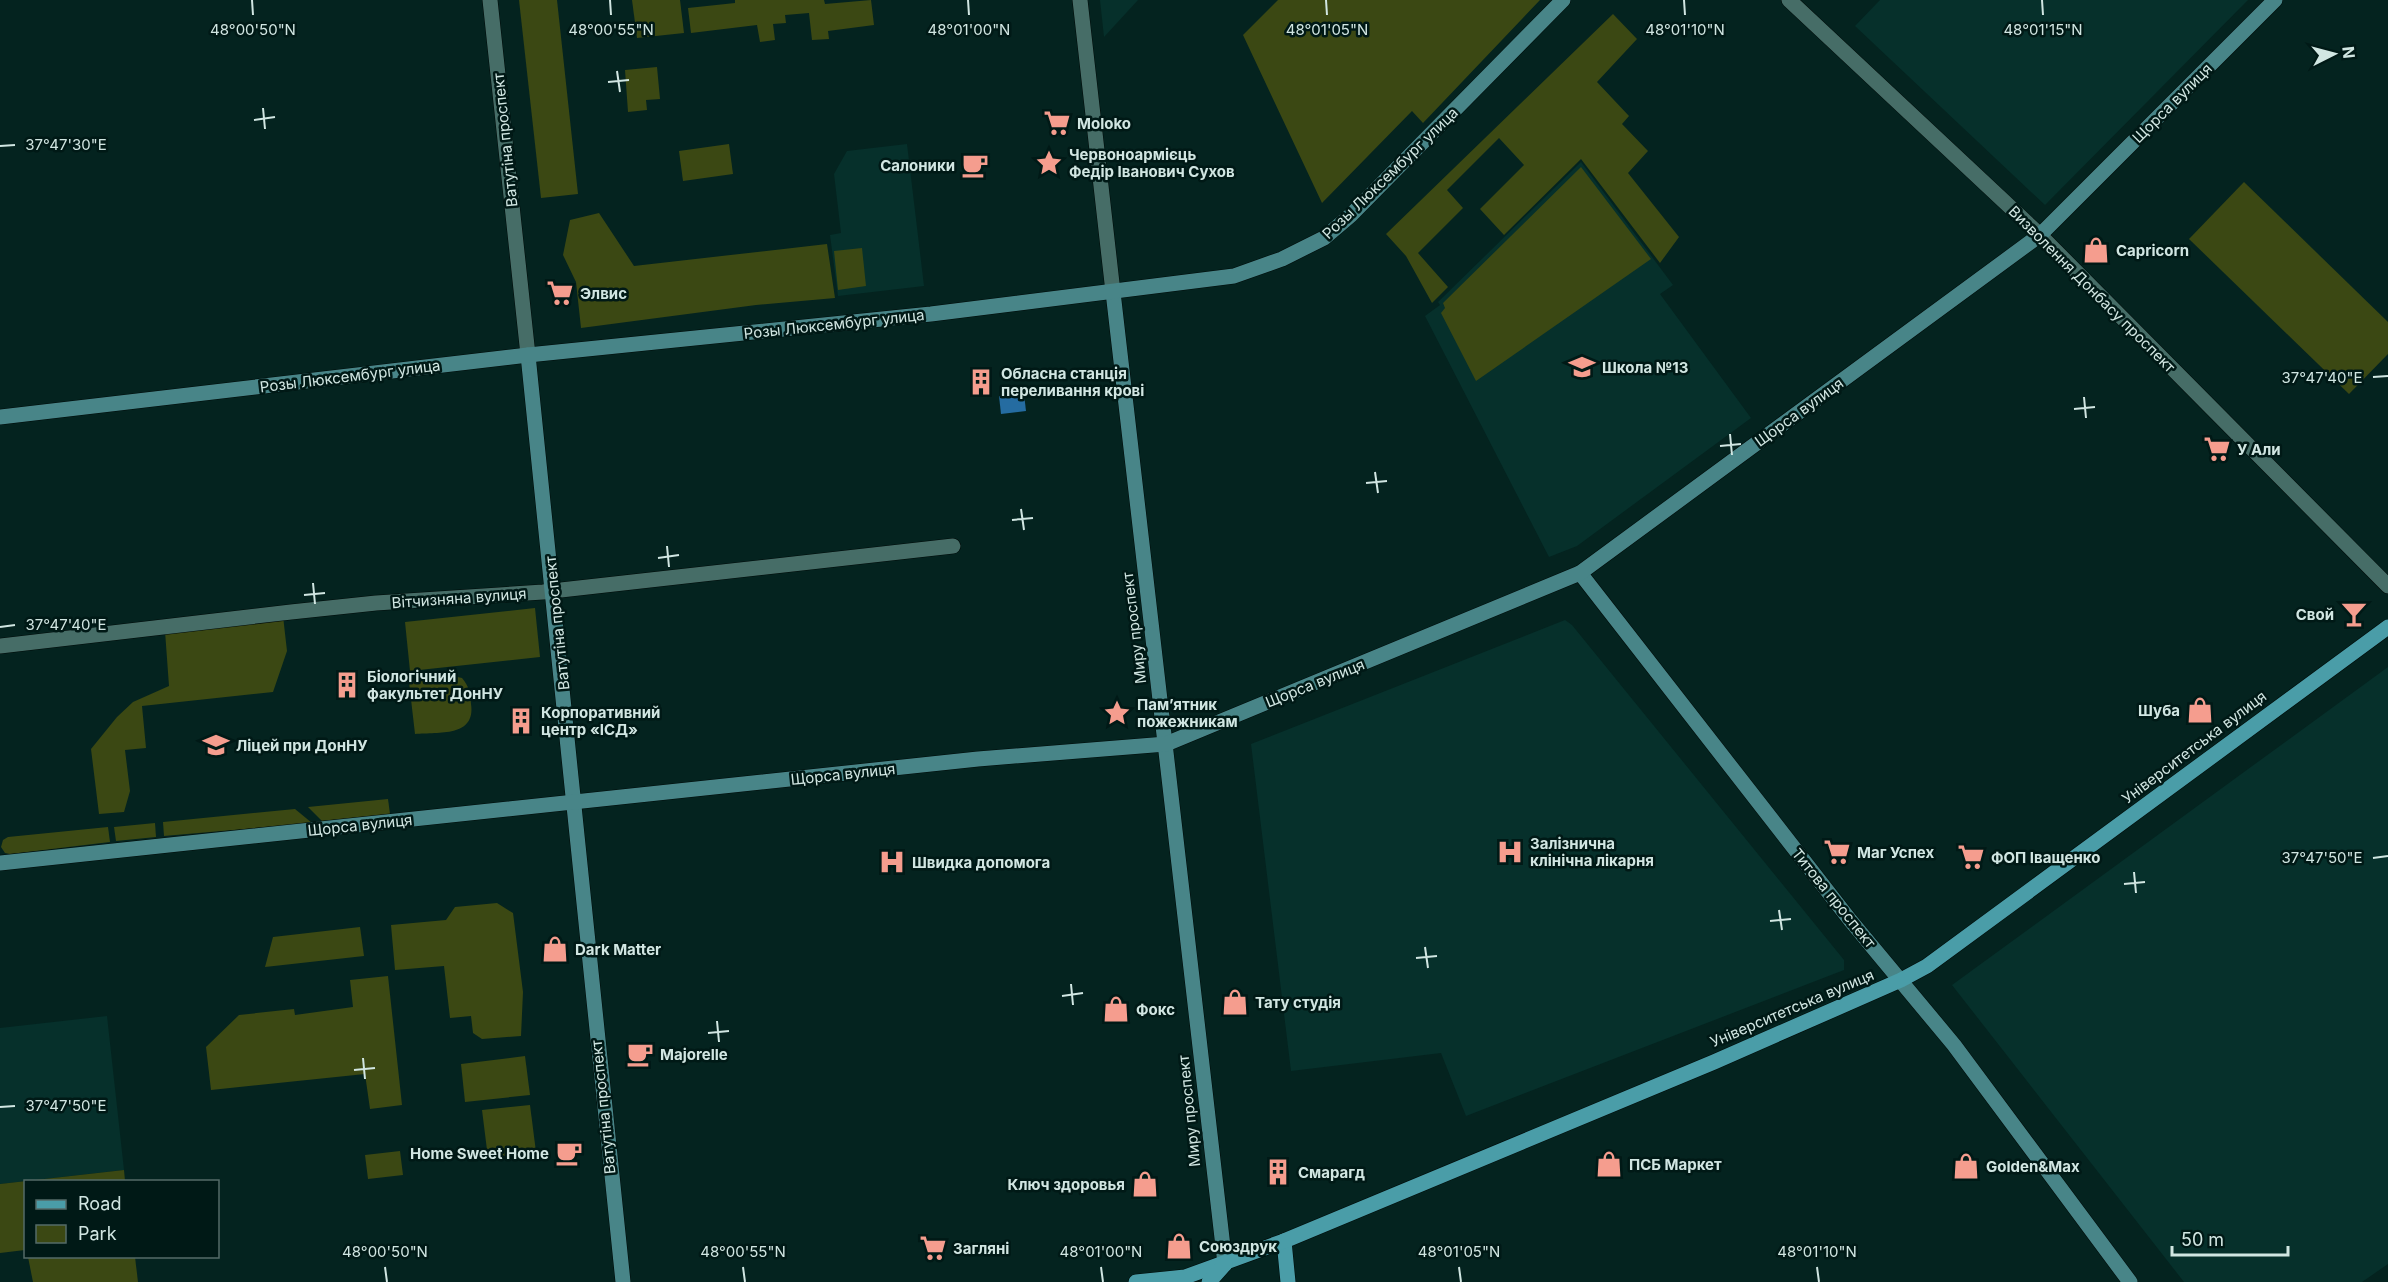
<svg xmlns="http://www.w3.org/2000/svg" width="2388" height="1282" font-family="Inter,sans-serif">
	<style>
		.built { fill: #06302b }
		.green { fill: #3b4813 }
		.water { fill: #256ca1 }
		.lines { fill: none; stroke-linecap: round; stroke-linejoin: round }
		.street-casing { stroke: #000b09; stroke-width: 16 }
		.secondary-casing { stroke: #000b09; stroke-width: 16 }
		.primary-casing { stroke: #000b09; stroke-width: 16 }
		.street { stroke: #466d67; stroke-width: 15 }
		.secondary { stroke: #488588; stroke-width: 15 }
		.primary { stroke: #4a9da8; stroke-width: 15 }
		.ticks { fill: none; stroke: #d1e6e2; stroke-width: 2 }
		.labels { text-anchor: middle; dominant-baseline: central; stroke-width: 5; stroke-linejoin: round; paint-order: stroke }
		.street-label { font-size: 15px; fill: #d1e6e2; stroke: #001916 }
		.poi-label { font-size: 15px; font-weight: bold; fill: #d1e6e2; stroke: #001916; text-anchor: start }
		.ticks-label { font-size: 15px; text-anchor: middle; fill: #d1e6e2; stroke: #001916; stroke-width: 5; stroke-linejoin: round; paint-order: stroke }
	</style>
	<rect width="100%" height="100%" fill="#04231f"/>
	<g class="built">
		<polygon points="1100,0 1138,0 1104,37"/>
		<polygon points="1880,0 2248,0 2045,205 1855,26"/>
		<polygon points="907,144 924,286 838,296 830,235 841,233 834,174 847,151"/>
		<polygon points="1581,162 1673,285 1660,294 1751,418 1577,546 1549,557 1425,316 1440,305 1438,302"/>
		<polygon points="1565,620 1572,625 1844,960 1844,970 1466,1116 1441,1053 1291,1071 1251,744"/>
		<polygon points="2388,667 2388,1264 2362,1282 2184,1282 1952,985"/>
		<polygon points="107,1016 124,1170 0,1184 0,1028"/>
	</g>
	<g class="green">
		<polygon points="519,0 557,0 578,194 541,198"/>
		<polygon points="632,0 680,0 684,33 637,38"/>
		<polygon points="735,0 824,0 825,4 871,0 874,25 828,31 829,39 812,40 809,13 785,15 786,23 773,24 775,40 760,42 757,25 691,33 688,8 735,3"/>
		<polygon points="1278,0 1540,0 1423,123 1412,111 1322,203 1243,35"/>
		<polygon points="1613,14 1637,39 1597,82 1629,116 1622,124 1648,151 1628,173 1679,237 1660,263 1581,159 1504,235 1480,209 1524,165 1499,138 1447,190 1463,208 1418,253 1448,287 1432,303 1406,256 1386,234"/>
		<polygon points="657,67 660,99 646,100 647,110 628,112 625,70"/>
		<polygon points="729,144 733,174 683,181 679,151"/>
		<polygon points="1581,167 1651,259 1476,381 1441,313 1445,308 1443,303"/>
		<polygon points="2244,182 2388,322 2388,354 2349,394 2189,239"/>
		<polygon points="599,213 634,266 827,244 835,298 756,305 581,328 576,282 563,255 570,220"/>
		<polygon points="862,248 866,286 838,290 834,251"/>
		<polygon points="535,608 540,657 410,671 405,622"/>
		<polygon points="283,616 287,651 273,692 142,706 146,748 125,750 130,791 124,812 99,814 91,749 117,717 133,702 169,686 165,631"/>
		<path d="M453 676 462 678C469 686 470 693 471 704 476 737 439 732 415 734L409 682Z"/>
		<polygon points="388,799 390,814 322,821 308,807"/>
		<polygon points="295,809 312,823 164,836 163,822"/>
		<polygon points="155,823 156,837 116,841 114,827"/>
		<polygon points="108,827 110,842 10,854 5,853 1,847 3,840 8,837"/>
		<polygon points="497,903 513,913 523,992 521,1036 482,1039 473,1033 471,1016 450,1018 444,966 395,970 391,925 446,920 455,907"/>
		<polygon points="360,927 364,956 265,967 273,937"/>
		<polygon points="388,976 402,1105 370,1109 365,1074 211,1090 206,1047 239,1015 294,1009 295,1015 353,1007 350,980"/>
		<polygon points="525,1056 530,1095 465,1102 461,1064"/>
		<polygon points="530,1105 536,1152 488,1158 482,1110"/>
		<polygon points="400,1151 403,1175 368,1179 365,1155"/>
		<polygon points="124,1170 125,1181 26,1182 25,1250 0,1253 0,1184"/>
		<polygon points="28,1257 135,1257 138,1282 33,1282"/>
	</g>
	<polygon class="water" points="1024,394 1026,411 1001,414 999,396"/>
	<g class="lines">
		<g class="street-casing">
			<g id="street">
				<polyline points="490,0 528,355"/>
				<polyline points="1080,0 1113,292"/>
				<polyline points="1789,0 2040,235 2388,586"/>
				<polyline points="0,646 291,612 376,603 543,592 953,546"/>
			</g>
		</g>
		<g class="secondary-casing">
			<g id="secondary">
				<polyline points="1113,292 1225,1264"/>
				<path d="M528 355C561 664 589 973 623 1282"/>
				<polyline points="0,417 528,355 931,314 1234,276 1282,259 1324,238 1351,215 1563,0"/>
				<polyline points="1580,573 1850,920 1954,1045 2130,1282"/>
				<polyline points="0,863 978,759 1166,744 1580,573 2040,235 2275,0"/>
			</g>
		</g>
		<g class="primary-casing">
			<g id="primary">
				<polyline points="1284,1241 1288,1282"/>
				<polyline points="1136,1282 1185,1277 1284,1241 1714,1062 1901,980 1927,966 2388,627"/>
				<polyline points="1209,1282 1225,1264"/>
			</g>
		</g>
		<use href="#street" class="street"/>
		<use href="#secondary" class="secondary"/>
		<use href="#primary" class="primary"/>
	</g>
	<path class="ticks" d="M252 0 253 15M610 0 611 15M968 0 969 15M1326 0 1327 15M1684 0 1685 15M2042 0 2043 15M617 71 620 92M608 82 629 80M263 108 265 129M254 120 275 117M0 146 15 145M2373 377 2388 376M2084 397 2086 418M2074 409 2095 407M1730 434 1732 455M1720 446 1741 444M1375 472 1378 493M1366 483 1387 481M1021 509 1024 530M1012 520 1033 518M667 546 669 567M658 558 679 555M313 583 315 604M304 595 325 593M0 627 15 625M2373 858 2388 856M2134 872 2136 893M2124 884 2145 882M1779 910 1782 930M1770 921 1791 919M1425 947 1428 968M1416 958 1437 956M1071 984 1073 1005M1062 996 1083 993M717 1021 719 1042M708 1033 729 1031M363 1058 365 1079M354 1070 375 1068M0 1107 15 1106M385 1267 387 1282M743 1267 745 1282M1101 1267 1103 1282M1459 1267 1461 1282M1817 1267 1819 1282"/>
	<defs>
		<g id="supermarket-bare" transform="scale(2.07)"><path d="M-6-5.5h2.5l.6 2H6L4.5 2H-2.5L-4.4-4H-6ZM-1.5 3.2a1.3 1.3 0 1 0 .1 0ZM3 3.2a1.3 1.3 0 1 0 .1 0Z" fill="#f59d8e" stroke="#001916" stroke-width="2.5" paint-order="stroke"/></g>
		<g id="sight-bare" transform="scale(2.07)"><path d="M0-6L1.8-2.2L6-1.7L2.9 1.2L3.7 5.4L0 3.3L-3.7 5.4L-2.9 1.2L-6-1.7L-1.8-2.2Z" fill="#f59d8e" stroke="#001916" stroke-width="2.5" paint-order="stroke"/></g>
		<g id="cafe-bare" transform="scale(2.07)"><path d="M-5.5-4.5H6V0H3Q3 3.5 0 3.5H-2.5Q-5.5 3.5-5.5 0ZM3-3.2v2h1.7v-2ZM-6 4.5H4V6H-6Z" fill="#f59d8e" stroke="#001916" stroke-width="2.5" paint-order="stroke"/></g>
		<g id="shop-bare" transform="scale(2.07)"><path d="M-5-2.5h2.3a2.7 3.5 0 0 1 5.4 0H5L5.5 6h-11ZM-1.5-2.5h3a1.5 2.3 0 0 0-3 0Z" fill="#f59d8e" stroke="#001916" stroke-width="2.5" paint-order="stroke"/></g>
		<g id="school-bare" transform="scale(2.07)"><path d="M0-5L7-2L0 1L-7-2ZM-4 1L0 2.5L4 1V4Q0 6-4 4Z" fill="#f59d8e" stroke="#001916" stroke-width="2.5" paint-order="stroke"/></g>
		<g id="building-bare" transform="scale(2.07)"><path d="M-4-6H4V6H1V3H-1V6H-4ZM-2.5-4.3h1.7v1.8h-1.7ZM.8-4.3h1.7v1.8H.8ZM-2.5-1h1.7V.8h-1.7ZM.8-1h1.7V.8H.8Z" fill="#f59d8e" stroke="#001916" stroke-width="2.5" paint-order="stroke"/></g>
		<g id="bar-bare" transform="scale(2.07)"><path d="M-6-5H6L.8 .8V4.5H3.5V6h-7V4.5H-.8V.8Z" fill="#f59d8e" stroke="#001916" stroke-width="2.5" paint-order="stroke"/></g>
		<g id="hospital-bare" transform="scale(2.07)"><path d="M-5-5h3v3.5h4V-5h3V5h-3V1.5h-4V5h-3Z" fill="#f59d8e" stroke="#001916" stroke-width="2.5" paint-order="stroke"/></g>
	</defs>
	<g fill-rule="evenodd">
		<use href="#supermarket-bare" x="1057" y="123"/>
		<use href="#sight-bare" x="1049" y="163"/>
		<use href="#cafe-bare" x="975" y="165"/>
		<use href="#shop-bare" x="2096" y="250"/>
		<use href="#supermarket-bare" x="560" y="293"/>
		<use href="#school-bare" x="1582" y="367"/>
		<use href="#building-bare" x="981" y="382"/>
		<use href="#supermarket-bare" x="2217" y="449"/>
		<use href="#bar-bare" x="2354" y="614"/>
		<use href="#building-bare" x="347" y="685"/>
		<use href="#shop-bare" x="2200" y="710"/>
		<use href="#sight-bare" x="1117" y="713"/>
		<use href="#building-bare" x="521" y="721"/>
		<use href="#school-bare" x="216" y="745"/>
		<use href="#hospital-bare" x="1510" y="852"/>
		<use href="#supermarket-bare" x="1837" y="852"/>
		<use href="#supermarket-bare" x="1971" y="857"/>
		<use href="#hospital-bare" x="892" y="862"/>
		<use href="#shop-bare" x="555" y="949"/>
		<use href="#shop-bare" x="1235" y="1002"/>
		<use href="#shop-bare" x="1116" y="1009"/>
		<use href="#cafe-bare" x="640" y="1054"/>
		<use href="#cafe-bare" x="569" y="1153"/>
		<use href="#shop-bare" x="1609" y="1164"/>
		<use href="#shop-bare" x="1966" y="1166"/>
		<use href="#building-bare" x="1278" y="1172"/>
		<use href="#shop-bare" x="1145" y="1184"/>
		<use href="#shop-bare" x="1179" y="1246"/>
		<use href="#supermarket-bare" x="933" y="1248"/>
	</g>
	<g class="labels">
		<g class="street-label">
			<text transform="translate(2172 103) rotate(-45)">Щорса вулиця</text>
			<text transform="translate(505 140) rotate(-96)">Ватутіна проспект</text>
			<text transform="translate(1390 173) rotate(-44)">Розы Люксембург улица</text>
			<text transform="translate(2092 289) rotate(45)">Визволення Донбасу проспект</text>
			<text transform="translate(834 324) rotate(-6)">Розы Люксембург улица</text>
			<text transform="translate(350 376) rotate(-7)">Розы Люксембург улица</text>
			<text transform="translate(1799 412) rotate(-36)">Щорса вулиця</text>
			<text transform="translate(459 598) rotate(-4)">Вітчизняна вулиця</text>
			<text transform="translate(557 623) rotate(-96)">Ватутіна проспект</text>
			<text transform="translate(1134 628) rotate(-97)">Миру проспект</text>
			<text transform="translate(1315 683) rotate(-22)">Щорса вулиця</text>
			<text transform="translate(2194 747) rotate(-37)">Університетська вулиця</text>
			<text transform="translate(843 774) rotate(-6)">Щорса вулиця</text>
			<text transform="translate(360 825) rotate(-6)">Щорса вулиця</text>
			<text transform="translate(1834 898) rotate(51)">Титова проспект</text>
			<text transform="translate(1792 1008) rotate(-23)">Університетська вулиця</text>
			<text transform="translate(603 1107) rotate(-96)">Ватутіна проспект</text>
			<text transform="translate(1189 1111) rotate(-96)">Миру проспект</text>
		</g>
		<g class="poi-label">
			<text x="1077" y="123">Moloko</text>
			<text x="1069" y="154">Червоноармієць<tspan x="1069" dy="17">Федір Іванович Сухов</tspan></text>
			<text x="955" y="165" text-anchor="end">Салоники</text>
			<text x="2116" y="250">Capricorn</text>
			<text x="580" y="293">Элвис</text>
			<text x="1602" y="367">Школа №13</text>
			<text x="1001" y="373">Обласна станція<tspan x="1001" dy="17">переливання крові</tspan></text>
			<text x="2237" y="449">У Али</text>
			<text x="2334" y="614" text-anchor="end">Свой</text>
			<text x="367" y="676">Біологічний<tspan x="367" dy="17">факультет ДонНУ</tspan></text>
			<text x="1137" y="704">Памʼятник<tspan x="1137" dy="17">пожежникам</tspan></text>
			<text x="2180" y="710" text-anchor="end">Шуба</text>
			<text x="541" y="712">Корпоративний<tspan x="541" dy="17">центр «ІСД»</tspan></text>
			<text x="236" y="745">Ліцей при ДонНУ</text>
			<text x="1530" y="843">Залізнична<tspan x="1530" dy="17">клінічна лікарня</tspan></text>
			<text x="1857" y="852">Маг Успех</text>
			<text x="1991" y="857">ФОП Іващенко</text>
			<text x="912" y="862">Швидка допомога</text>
			<text x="575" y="949">Dark Matter</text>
			<text x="1255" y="1002">Тату студія</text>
			<text x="1136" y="1009">Фокс</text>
			<text x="660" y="1054">Majorelle</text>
			<text x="549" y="1153" text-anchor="end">Home Sweet Home</text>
			<text x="1629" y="1164">ПСБ Маркет</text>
			<text x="1986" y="1166">Golden&amp;Max</text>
			<text x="1298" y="1172">Смарагд</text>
			<text x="1125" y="1184" text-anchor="end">Ключ здоровья</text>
			<text x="1199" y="1246">Союздрук</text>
			<text x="953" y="1248">Загляні</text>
		</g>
	</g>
	<g class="ticks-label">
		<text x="253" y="35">48°00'50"N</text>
		<text x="611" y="35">48°00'55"N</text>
		<text x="969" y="35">48°01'00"N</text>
		<text x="1327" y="35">48°01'05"N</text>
		<text x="1685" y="35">48°01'10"N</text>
		<text x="2043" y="35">48°01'15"N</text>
		<text x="66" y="150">37°47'30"E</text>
		<text x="2322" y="383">37°47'40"E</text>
		<text x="66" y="630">37°47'40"E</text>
		<text x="2322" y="863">37°47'50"E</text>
		<text x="66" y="1111">37°47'50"E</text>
		<text x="385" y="1257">48°00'50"N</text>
		<text x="743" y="1257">48°00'55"N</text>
		<text x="1101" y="1257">48°01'00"N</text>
		<text x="1459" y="1257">48°01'05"N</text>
		<text x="1817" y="1257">48°01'10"N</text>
	</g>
	<rect x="24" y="1180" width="195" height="78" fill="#001916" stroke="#546b68" stroke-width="1.5"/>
	<rect x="36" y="1200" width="30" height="9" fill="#4a9da8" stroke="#546b68" stroke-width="1.5"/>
	<text x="78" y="1210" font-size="18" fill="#d1e6e2">Road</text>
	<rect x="36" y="1225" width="30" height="18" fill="#3b4813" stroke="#546b68" stroke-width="1.5"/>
	<text x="78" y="1240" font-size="18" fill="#d1e6e2">Park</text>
	<g transform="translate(2334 54) rotate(84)" stroke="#001916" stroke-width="4.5" paint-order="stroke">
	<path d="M0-4.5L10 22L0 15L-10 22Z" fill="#d1e6e2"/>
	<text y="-9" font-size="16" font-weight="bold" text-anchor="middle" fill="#d1e6e2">N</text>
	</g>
	<path d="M2172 1246v9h116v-9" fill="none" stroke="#d1e6e2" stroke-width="3"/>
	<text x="2181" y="1246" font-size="18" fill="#d1e6e2" stroke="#001916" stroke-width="4.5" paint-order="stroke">50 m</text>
</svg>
